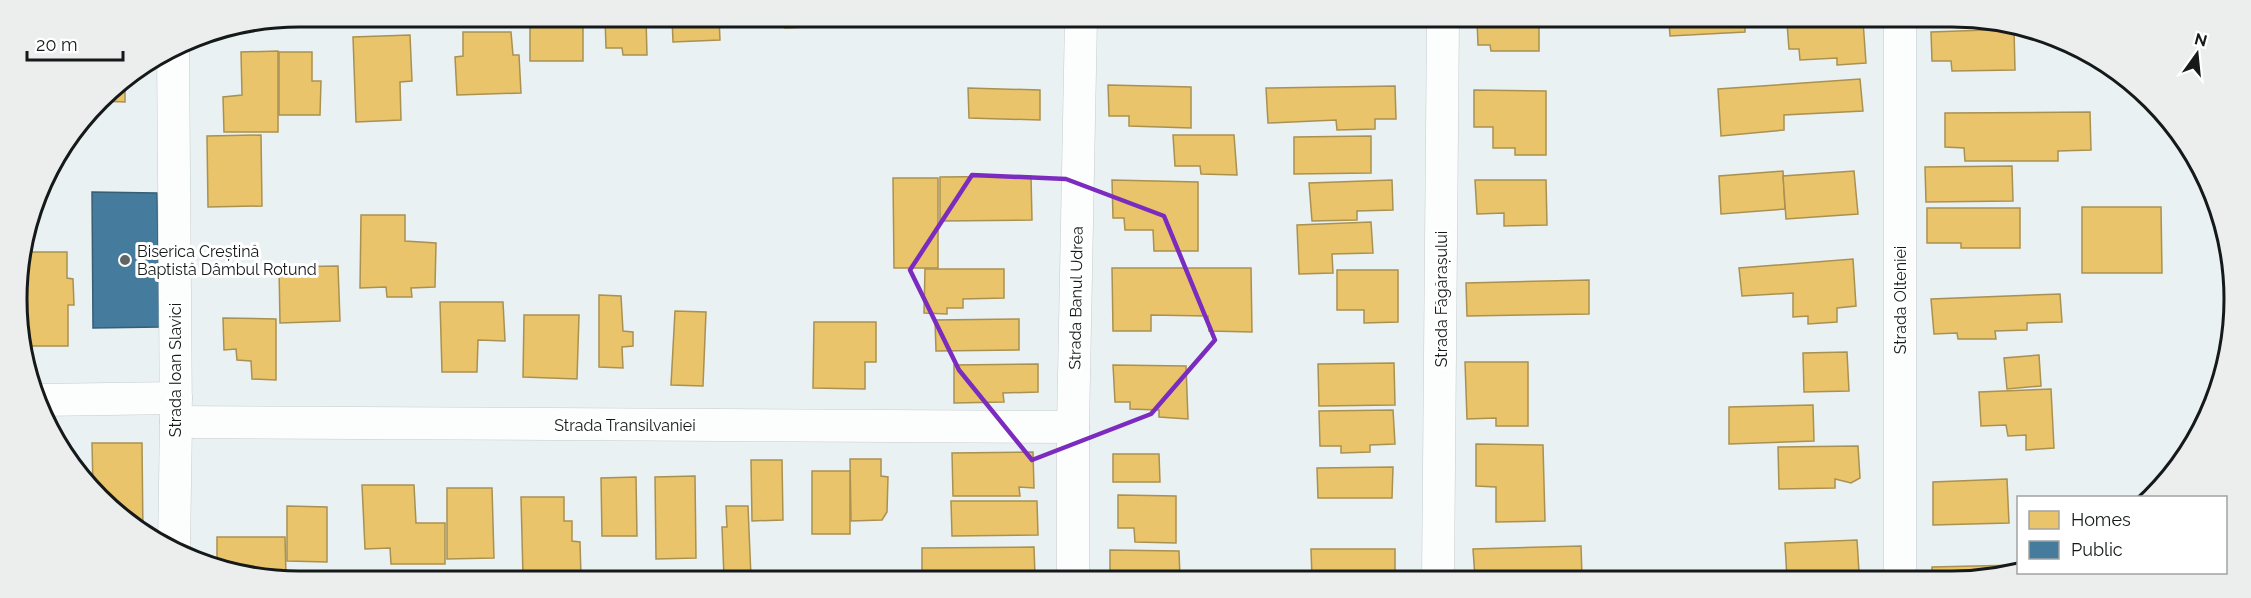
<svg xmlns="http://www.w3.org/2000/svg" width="2251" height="598" font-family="Raleway,sans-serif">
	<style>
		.homes { fill: #e9c46a; stroke: #a99152; stroke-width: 1.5 }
		.public { fill: #457b9d; stroke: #375e76; stroke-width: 1.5 }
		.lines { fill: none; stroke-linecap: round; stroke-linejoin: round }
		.minor-casing { stroke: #c6cccc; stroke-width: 33 }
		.minor { stroke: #fcfdfd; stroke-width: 32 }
		.marked { fill: none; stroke: #7b2cbf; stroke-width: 4.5; stroke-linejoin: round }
		.poi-dot { fill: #606566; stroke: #fff; stroke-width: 2 }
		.labels { text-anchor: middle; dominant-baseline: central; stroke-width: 6; stroke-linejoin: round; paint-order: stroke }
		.poi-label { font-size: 16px; fill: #15191a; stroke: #fff; text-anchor: start }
		.street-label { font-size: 16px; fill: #15191a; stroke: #fff }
		.rim { fill: none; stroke: #15191a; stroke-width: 3 }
	</style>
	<rect width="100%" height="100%" fill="#eaf1f2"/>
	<g class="homes">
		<rect x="530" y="17" width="53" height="44"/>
		<polygon points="605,17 646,18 647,55 623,55 622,48 606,48"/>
		<polygon points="672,18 719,18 720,40 673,42"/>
		<polygon points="785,18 829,18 829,26 785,28"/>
		<polygon points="1477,20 1539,20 1539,51 1491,51 1490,45 1478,45"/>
		<polygon points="1669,21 1745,21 1745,32 1670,36"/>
		<polygon points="1798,21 1863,21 1866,63 1837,65 1837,58 1800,60 1799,49 1789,49 1787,23"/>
		<polygon points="2014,29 2015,70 1952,71 1951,61 1932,61 1931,32"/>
		<polygon points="463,32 511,32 513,55 519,55 521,93 457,95 455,57 463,56"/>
		<polygon points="410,35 412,81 400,82 401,120 356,122 353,37"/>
		<polygon points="278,51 278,132 224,132 223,97 242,95 241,52"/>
		<polygon points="279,52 312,52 312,81 321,81 320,115 279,115"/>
		<polygon points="125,79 125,102 101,101 112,87"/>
		<polygon points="1860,79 1863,111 1784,115 1784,130 1721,136 1718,89"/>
		<polygon points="1108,85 1191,87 1191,128 1129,126 1129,116 1109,116"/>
		<polygon points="1395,86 1396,119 1375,119 1375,129 1337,130 1336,120 1268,123 1266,88"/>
		<polygon points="968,88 1040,90 1040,120 969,118"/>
		<polygon points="1474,90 1546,91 1546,155 1515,155 1515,148 1493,148 1493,127 1474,127"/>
		<polygon points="2090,112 2091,150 2058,151 2058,161 1965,161 1964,148 1945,147 1945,113"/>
		<polygon points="261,135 262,206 208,207 207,136"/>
		<polygon points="1173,135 1234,135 1237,175 1201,174 1200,166 1175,166"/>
		<polygon points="1371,136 1371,173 1294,174 1294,137"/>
		<polygon points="2012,166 2013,201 1926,202 1925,167"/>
		<polygon points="1783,171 1785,209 1721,214 1719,176"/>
		<polygon points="1854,171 1858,214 1786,219 1783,176"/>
		<polygon points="1031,176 1032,220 940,221 940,177"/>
		<polygon points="893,178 938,178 938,268 894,268"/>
		<polygon points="1112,180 1198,182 1198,251 1154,251 1153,230 1125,230 1124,218 1113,218"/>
		<polygon points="1392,180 1393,210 1357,211 1357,220 1312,221 1309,183"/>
		<polygon points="1475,180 1546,180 1547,225 1504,226 1504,213 1477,214"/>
		<polygon points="2082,207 2161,207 2162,273 2082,273"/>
		<polygon points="1927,208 2020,208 2020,248 1961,248 1961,243 1927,243"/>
		<polygon points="361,215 405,215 405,241 436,243 435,287 411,288 412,297 387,297 386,287 360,288"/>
		<polygon points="1371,222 1373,253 1332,254 1333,273 1299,274 1297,225"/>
		<polygon points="25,252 67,252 67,278 73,279 74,305 68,305 68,346 27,346"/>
		<polygon points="1853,259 1856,306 1837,308 1837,322 1808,324 1808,316 1793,317 1793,293 1742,296 1739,268"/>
		<polygon points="338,266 340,321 280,323 279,267"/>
		<polygon points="1112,268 1251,268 1252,332 1209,331 1208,316 1151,315 1151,331 1113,331"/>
		<polygon points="925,269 1004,269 1004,298 963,299 963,308 947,308 947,314 924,313"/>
		<polygon points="1337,270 1398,270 1398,322 1364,323 1364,310 1337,310"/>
		<polygon points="1589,280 1589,314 1467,316 1466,283"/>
		<polygon points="2060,294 2062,322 2027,323 2027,330 1995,331 1996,339 1958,339 1957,333 1934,334 1931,299"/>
		<polygon points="599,295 621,296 623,331 633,332 633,346 622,347 623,368 599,367"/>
		<polygon points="440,302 503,302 505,341 478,340 477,372 442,372"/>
		<polygon points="675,311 706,312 703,386 671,385"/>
		<polygon points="524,315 579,315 577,379 523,377"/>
		<polygon points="223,318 276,319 276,380 252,379 251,361 237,360 236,349 224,350"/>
		<polygon points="1019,319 1019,350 936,351 935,320"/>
		<polygon points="814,322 876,322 876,362 865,362 865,389 813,388"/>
		<polygon points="1847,352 1849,391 1804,392 1803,353"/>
		<polygon points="2039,355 2041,386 2007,389 2004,358"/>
		<polygon points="1465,362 1528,362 1528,426 1496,426 1496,418 1467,419"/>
		<polygon points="1394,363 1395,405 1319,406 1318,364"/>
		<polygon points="1038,364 1038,392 1003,393 1004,402 954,403 954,365"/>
		<polygon points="1113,365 1186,366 1188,419 1159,417 1159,410 1130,409 1130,402 1115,402"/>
		<polygon points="2051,389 2054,448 2026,450 2026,435 2008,436 2006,425 1981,426 1979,392"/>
		<polygon points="1813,405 1814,441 1729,444 1729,407"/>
		<polygon points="1393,410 1395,444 1370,445 1370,452 1341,453 1341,446 1320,446 1319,411"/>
		<polygon points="92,443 142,443 143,535 93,487"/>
		<polygon points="1476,444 1543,445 1545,521 1496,522 1496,487 1476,486"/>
		<polygon points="1858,446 1860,478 1851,483 1835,479 1835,488 1779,489 1778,447"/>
		<polygon points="1033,452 1034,488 1019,487 1020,496 953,496 952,453"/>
		<polygon points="1113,454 1159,454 1160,482 1113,482"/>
		<polygon points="850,459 881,459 881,476 888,477 887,512 882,520 851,521"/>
		<polygon points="751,460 782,460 783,520 752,521"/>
		<polygon points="1393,467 1392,498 1318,498 1317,468"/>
		<rect x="812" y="471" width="38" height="63"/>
		<polygon points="695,476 696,558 656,559 655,477"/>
		<polygon points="636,477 637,536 602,536 601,478"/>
		<polygon points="2007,479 2009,523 1933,525 1933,482"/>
		<polygon points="362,485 414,485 416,523 445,523 445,564 391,564 390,548 365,549"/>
		<polygon points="447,488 492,488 494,558 447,559"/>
		<polygon points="1118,495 1176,496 1176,543 1135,542 1134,528 1118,528"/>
		<polygon points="521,497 564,497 564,521 572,521 572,541 580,542 581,577 523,577"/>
		<polygon points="951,501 1037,501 1038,535 952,536"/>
		<polygon points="287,506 327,507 327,562 287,561"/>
		<polygon points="726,506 748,506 751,577 724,577 722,527 727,527"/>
		<polygon points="217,537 285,537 286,576 244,576 217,565"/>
		<polygon points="1857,540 1859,572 1830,573 1830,579 1787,579 1785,543"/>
		<polygon points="1581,546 1582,576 1475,578 1473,549"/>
		<polygon points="1034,547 1035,577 922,577 922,548"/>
		<polygon points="1311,549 1395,549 1395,578 1312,578"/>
		<polygon points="1110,550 1179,551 1180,578 1110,578"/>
		<polygon points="2018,565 2018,570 1989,579 1932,579 1932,567"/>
	</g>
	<polygon class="public" points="92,192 157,193 160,327 93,328"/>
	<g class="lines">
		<g class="minor-casing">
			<g id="minor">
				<polyline points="1900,22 1900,579"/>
				<polyline points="173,49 176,422 174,547"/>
				<polyline points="40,400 176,398"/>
				<polyline points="176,422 1073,427"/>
				<polyline points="1073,578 1073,427 1081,19"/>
				<polyline points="1438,578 1443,20"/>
			</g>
		</g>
		<use href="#minor" class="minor"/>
	</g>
	<path class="marked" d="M972 175 1066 179 1164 216 1215 340 1151 414 1032 460 959 370 910 270Z"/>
	<circle class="poi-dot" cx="125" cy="260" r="6"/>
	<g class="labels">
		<g class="poi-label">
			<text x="137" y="251">Biserica Creștină<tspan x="137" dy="18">Baptistă Dâmbul Rotund</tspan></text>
		</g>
		<g class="street-label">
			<text transform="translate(1076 298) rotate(-89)">Strada Banul Udrea</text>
			<text transform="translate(1441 299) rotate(-90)">Strada Făgărașului</text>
			<text transform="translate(1900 300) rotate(-90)">Strada Olteniei</text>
			<text transform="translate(175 370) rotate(-90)">Strada Ioan Slavici</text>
			<text x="625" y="425">Strada Transilvaniei</text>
		</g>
	</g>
	<path d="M0 0H2251V598H0ZM299 27H1952A272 272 0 0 1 2224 299V299A272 272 0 0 1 1952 571H299A272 272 0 0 1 27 299V299A272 272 0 0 1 299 27Z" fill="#eceded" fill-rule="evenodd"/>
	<path class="rim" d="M299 27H1952A272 272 0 0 1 2224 299V299A272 272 0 0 1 1952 571H299A272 272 0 0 1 27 299V299A272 272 0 0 1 299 27Z"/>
	<rect x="2017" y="496" width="210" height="78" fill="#ffffff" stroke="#a1a3a3" stroke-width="1.5"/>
	<rect x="2029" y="511" width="30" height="18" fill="#e9c46a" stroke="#a1a3a3" stroke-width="1.5"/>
	<text x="2071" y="526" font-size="18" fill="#15191a">Homes</text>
	<rect x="2029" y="541" width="30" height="18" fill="#457b9d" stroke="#a1a3a3" stroke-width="1.5"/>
	<text x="2071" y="556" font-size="18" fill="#15191a">Public</text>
	<g transform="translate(2197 54) rotate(15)" stroke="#ffffff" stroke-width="4.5" paint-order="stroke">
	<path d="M0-4.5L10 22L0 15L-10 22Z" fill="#15191a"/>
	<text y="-9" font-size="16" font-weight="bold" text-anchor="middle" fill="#15191a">N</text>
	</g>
	<path d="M27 51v9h96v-9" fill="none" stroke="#15191a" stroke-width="3"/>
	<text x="36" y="51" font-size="18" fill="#15191a" stroke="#ffffff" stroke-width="4.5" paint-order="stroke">20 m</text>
</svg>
